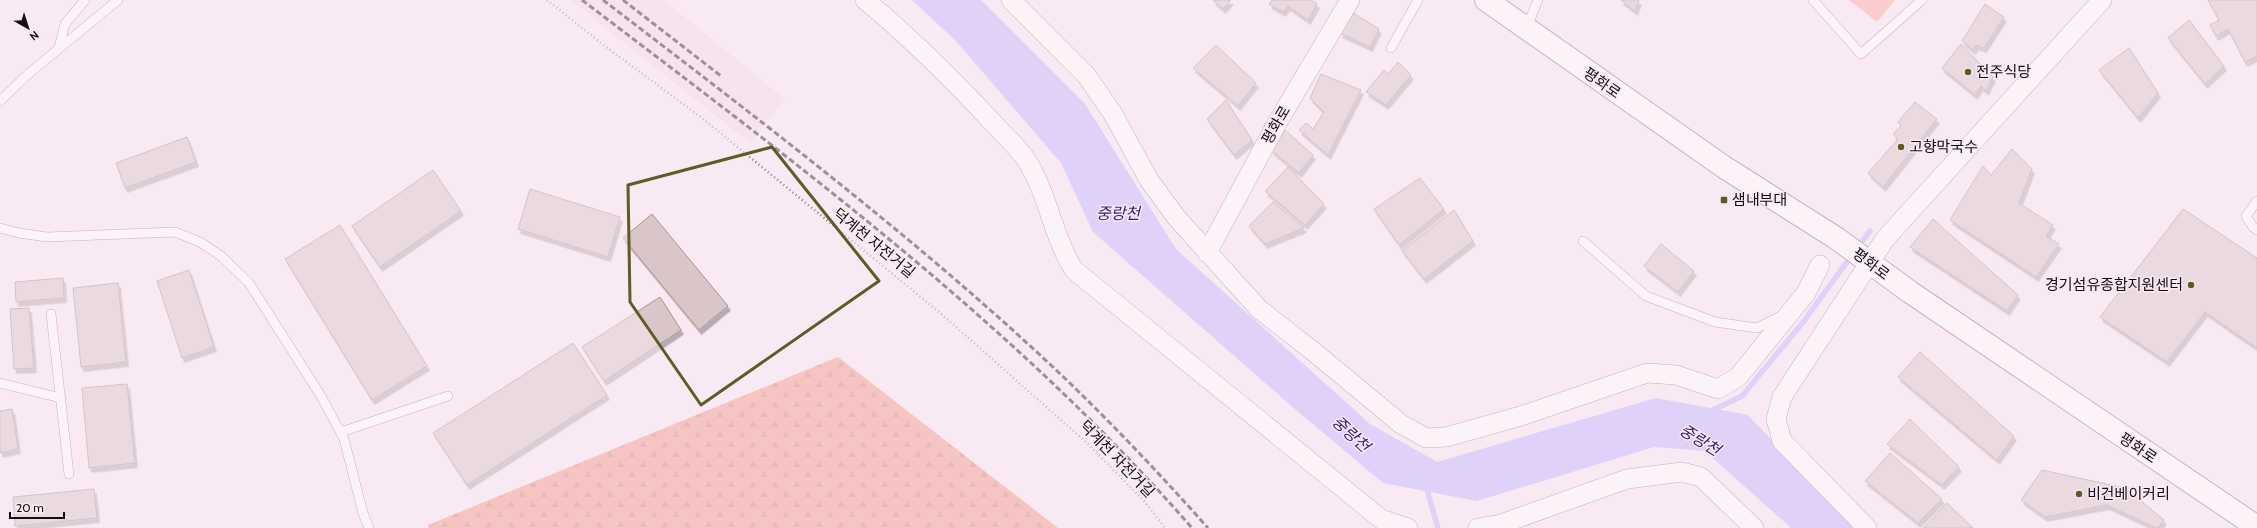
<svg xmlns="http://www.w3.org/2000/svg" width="2257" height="528" font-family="Cabin,'Noto Sans KR',sans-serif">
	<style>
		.built { fill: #f2dbea }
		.green { fill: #faac9e }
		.forest { fill: url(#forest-firs) }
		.water { fill: #bfb3ff }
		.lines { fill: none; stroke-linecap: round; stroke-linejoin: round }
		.stream { stroke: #bfb3ff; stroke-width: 5.5 }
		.building { fill: #dac6c9; stroke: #a79497; filter: url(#shadow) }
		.lane-casing { stroke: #82737c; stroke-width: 10 }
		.street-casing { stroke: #82737c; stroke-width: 20 }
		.secondary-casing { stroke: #82737c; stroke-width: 24 }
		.path { stroke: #887d84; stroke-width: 2.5; stroke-dasharray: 1 3; stroke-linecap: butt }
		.lane { stroke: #fff; stroke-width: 9 }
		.street { stroke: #fff; stroke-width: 19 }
		.secondary { stroke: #fff; stroke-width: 22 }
		.rail { stroke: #2d272b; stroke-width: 3; stroke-dasharray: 6 3; stroke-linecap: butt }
		.marked { fill: none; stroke: #5f5b27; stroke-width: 3; stroke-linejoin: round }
		.poi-dot { fill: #5f5b27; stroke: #f9e9f3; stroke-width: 1.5 }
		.labels { text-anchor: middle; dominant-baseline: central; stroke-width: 3; stroke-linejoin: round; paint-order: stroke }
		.poi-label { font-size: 15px; fill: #130e11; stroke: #f9e9f3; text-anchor: start }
		.street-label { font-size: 15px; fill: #130e11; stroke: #f9e9f3 }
		.water-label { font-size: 16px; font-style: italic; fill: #371b71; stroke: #f9e9f3 }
	</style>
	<defs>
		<pattern id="forest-firs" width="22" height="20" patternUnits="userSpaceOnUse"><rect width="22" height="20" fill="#ef9889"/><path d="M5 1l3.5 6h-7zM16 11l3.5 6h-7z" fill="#cc8275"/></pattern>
		<filter id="shadow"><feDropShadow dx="2.5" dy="4.5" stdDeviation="0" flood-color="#0004"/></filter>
	</defs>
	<rect width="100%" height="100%" fill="#f9e9f3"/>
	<polygon class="built" points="570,0 664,0 785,99 750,143"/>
	<polygon class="green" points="1849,0 1895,0 1877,22"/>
	<polygon class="forest" points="838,357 1058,528 429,528 428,525"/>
	<polygon class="water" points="912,0 981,0 1085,104 1176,249 1370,424 1437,462 1656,398 1748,415 1855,528 1791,528 1705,451 1654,447 1477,501 1383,483 1296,410 1093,232 1061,163 955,40"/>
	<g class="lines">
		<g class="stream">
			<polyline points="1857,248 1870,231"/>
			<polyline points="1711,411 1742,396 1804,321 1852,255"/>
			<polyline points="1426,486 1438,528"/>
		</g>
	</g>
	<g class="building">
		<polygon points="1213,0 1231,0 1223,9"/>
		<polygon points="1272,0 1311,0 1317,4 1308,20 1288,6 1283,12 1269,4"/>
		<polygon points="1621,0 1639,0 1635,11"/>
		<polygon points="2208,0 2257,0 2257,56 2245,62 2228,29 2216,36 2210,25 2219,20"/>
		<polygon points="1985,4 2004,17 1984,48 1976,45 1973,50 1962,41"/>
		<polygon points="1352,12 1379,29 1370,47 1340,33"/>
		<polygon points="2189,20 2224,66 2205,84 2168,38"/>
		<polygon points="1961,44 1993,77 1986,91 1981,86 1975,95 1942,68"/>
		<polygon points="1216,45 1256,83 1238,106 1193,68"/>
		<polygon points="2129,48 2158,93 2138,118 2099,70"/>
		<polygon points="1398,62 1411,75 1386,105 1366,92 1384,70 1388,74"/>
		<polygon points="1321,74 1361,90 1328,155 1299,130 1306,123 1313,129 1324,112 1310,98"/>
		<polygon points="1226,100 1252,140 1234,155 1207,119"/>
		<polygon points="1915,102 1937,119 1883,187 1868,173 1898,139 1893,134 1901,126 1898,122"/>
		<polygon points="1285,130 1313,155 1299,173 1271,150"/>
		<polygon points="187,137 196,162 125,188 116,163"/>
		<polygon points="2012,149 2032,169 2019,203 2053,225 2046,236 2059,244 2036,277 1950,220 1983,166 1991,175"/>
		<polygon points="1288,167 1324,204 1305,225 1265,191"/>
		<polygon points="433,170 461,211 380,267 352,226"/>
		<polygon points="1420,178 1444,209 1399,245 1374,209"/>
		<polygon points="530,189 620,217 608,257 518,229"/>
		<polygon points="1273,202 1304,228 1265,244 1249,226"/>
		<polygon points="2183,209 2257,258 2257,348 2205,312 2167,362 2100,317"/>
		<polygon points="1454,210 1473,241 1424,279 1402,251"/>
		<polygon points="652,214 728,306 699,330 623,238"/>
		<polygon points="1933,219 2018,295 2007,311 1910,247"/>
		<polygon points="340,225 427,366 372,400 285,259"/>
		<polygon points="1661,244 1694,271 1678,292 1644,266"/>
		<polygon points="189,270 214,347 182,358 157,281"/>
		<polygon points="63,278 64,298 16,302 15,282"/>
		<polygon points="118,283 126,362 81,367 73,288"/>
		<polygon points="660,297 681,330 604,381 582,347"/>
		<polygon points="29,308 34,368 14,369 10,309"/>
		<polygon points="573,343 607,395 467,485 433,433"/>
		<polygon points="1920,352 2014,436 1997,460 1898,377"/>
		<polygon points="127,384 135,463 89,468 82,388"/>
		<polygon points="12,409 18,449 0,453 0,411"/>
		<polygon points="1910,419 1959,467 1942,485 1887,444"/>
		<polygon points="1890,453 1942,499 1918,523 1865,481"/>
		<polygon points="2042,470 2125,488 2164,520 2158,528 2156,528 2107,505 2045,517 2021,500"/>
		<polygon points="94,489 97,518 15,526 13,497"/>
		<polygon points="1947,503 1973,528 1923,528"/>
	</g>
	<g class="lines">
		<g class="lane-casing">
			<g id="lane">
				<polyline points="1813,0 1861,54 1922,0"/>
				<polyline points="1526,29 1538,0"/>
				<polyline points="59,48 65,24 85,0"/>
				<polyline points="1391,48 1418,0"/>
				<polyline points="0,101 27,75 118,0"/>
				<polyline points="2257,201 2246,216 2253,227 2257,230"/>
				<polyline points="0,228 19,233 47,237 175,232 200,242 221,256 249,283 321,396 344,439 363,513 369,528"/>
				<polyline points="1583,241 1646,296 1715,322 1757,328 1781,316"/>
				<polyline points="51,314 69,474"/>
				<polyline points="0,383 61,398"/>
				<polyline points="341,432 448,396"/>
			</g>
		</g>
		<g class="street-casing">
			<g id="street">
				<path d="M865 0C911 38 954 81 995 125 1005 136 1019 148 1027 161 1048 194 1053 237 1074 270L1381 519 1408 528"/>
				<polyline points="1011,0 1086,75 1113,114 1149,180 1176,217 1259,309 1314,352 1401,424 1426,438 1446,437 1521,416 1647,373 1676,375 1718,389 1738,377 1806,293 1820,265"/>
				<polyline points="1207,253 1276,125 1350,0"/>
				<polyline points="1478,528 1501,524 1627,479 1682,472 1701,477 1754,528"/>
				<polyline points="1867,528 1782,441 1776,419 1782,397 1885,239 2102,0"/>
			</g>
		</g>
		<g class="secondary-casing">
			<polyline id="secondary" points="1486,0 1724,167 1836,238 1910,292 2257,527"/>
		</g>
		<polyline class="path" points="547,0 606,47 702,118 939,312 1087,443 1144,501 1165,528"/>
		<use href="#lane" class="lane"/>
		<use href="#street" class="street"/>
		<use href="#secondary" class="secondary"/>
		<g class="rail">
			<path d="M582 0C796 163 1014 324 1192 528"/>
			<path d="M603 0C757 118 912 235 1054 368 1108 419 1159 473 1208 528"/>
			<polyline points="623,0 721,76"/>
		</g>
	</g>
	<path d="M0 0H2257V528H0ZM772 147 879 281 701 405 630 302 628 185Z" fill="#f9e9f3" fill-opacity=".55" fill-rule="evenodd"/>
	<path class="marked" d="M772 147 879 281 701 405 630 302 628 185Z"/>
	<g class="poi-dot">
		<circle cx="1968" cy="72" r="4"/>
		<circle cx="1901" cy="147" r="4"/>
		<rect x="1720" y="196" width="8" height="8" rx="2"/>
		<circle cx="2191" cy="285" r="4"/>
		<circle cx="2079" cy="494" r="4"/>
	</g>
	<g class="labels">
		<g class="poi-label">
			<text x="1976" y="72">전주식당</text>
			<text x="1909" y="147">고향막국수</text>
			<text x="1732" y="200">샘내부대</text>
			<text x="2183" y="285" text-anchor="end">경기섬유종합지원센터</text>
			<text x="2087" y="494">비건베이커리</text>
		</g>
		<g class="street-label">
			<text transform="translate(1602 83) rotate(35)">평화로</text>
			<text transform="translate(1276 125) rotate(-60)">평화로</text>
			<text transform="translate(874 243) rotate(39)">덕계천 자전거길</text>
			<text transform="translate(1871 264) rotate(37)">평화로</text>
			<text transform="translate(2138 448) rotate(34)">평화로</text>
			<text transform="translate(1117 459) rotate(46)">덕계천 자전거길</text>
		</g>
		<g class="water-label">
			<text x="1118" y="213">중랑천</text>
			<text transform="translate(1351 434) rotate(42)">중랑천</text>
			<text transform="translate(1700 440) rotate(32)">중랑천</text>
		</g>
	</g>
	<g transform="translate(28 28) rotate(141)" stroke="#f9e9f3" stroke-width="3" paint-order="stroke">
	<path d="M0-3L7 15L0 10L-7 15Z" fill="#130e11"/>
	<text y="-6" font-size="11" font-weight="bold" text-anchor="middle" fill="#130e11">N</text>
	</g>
	<path d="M10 512v6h54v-6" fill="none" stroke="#130e11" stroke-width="2"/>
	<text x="16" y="512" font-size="12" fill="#130e11" stroke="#f9e9f3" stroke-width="3" paint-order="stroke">20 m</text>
</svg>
